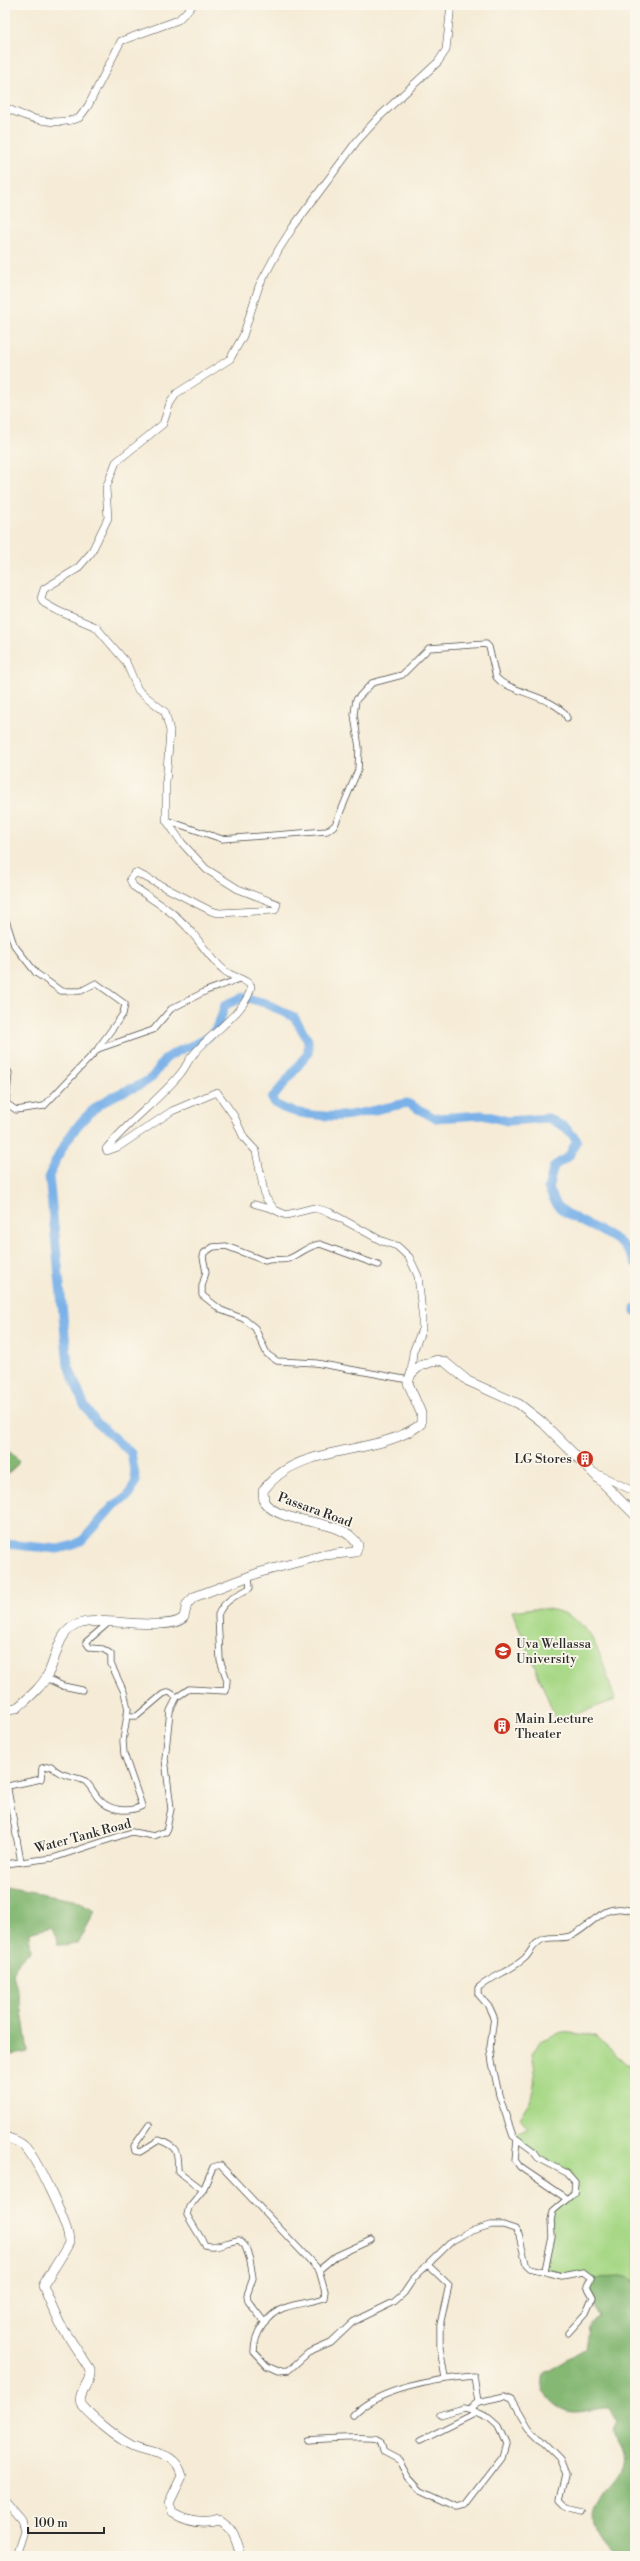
<svg xmlns="http://www.w3.org/2000/svg" width="640" height="2561" font-family="'Libre Bodoni',serif">
	<style>
		.green { fill: #a7d886; stroke: #698258 }
		.forest { fill: #85b873; stroke: #58724f }
		.lines { fill: none; stroke-linecap: round; stroke-linejoin: round }
		.river { stroke: #79b1e8; stroke-width: 9 }
		.minor-casing { stroke: #494845; stroke-width: 7 }
		.tertiary-casing { stroke: #494845; stroke-width: 8 }
		.primary-casing { stroke: #494845; stroke-width: 10 }
		.trunk-casing { stroke: #494845; stroke-width: 10 }
		.minor { stroke: #fff; stroke-width: 5.5 }
		.tertiary { stroke: #fff; stroke-width: 7 }
		.primary { stroke: #fff; stroke-width: 9 }
		.trunk { stroke: #fff; stroke-width: 9 }
		.labels { text-anchor: middle; dominant-baseline: central; stroke-width: 3.5; stroke-linejoin: round; paint-order: stroke }
		.poi-label { font-size: 13px; fill: #2b2b2b; stroke: #fbf7ec; text-anchor: start }
		.street-label { font-size: 13px; fill: #2b2b2b; stroke: #fbf7ec }
	</style>
	<rect width="100%" height="100%" fill="#fbf7ec"/>
	<filter id="ink" filterUnits="userSpaceOnUse"><feTurbulence type="fractalNoise" baseFrequency=".025" numOctaves="2"/><feDisplacementMap in="SourceGraphic" scale="8" xChannelSelector="R" yChannelSelector="G"/><feConvolveMatrix kernelMatrix="1 2 1 2 8 2 1 2 1" color-interpolation-filters="sRGB"/></filter>
	<filter id="wash" filterUnits="userSpaceOnUse"><feTurbulence type="fractalNoise" baseFrequency=".012" numOctaves="4" result="noise"/><feDisplacementMap in="SourceGraphic" scale="16" xChannelSelector="R" yChannelSelector="G"/><feGaussianBlur stdDeviation="0.9" result="paint"/><feColorMatrix in="noise" values="0 0 0 0 0 0 0 0 0 0 0 0 0 0 0 0 0 1.4 0 .05"/><feComposite in="paint" operator="in"/></filter>
	<g filter="url(#wash)">
		<rect width="100%" height="100%" fill="#f5ebd6"/>
		<g class="green">
			<path d="M534 1608C594 1609 599 1653 615 1700L557 1721 512 1611Z"/>
			<path d="M562 2032 596 2036 635 2072V2281L626 2277 591 2278 589 2274 568 2275 545 2270 553 2211 576 2188 567 2173 549 2165 513 2136 528 2127 520 2118C537 2092 538 2084 532 2053L542 2040Z"/>
		</g>
		<g class="forest">
			<polygon points="5,1448 18,1459 18,1464 5,1476"/>
			<polygon points="5,1888 73,1900 95,1911 78,1944 58,1945 57,1936 51,1927 29,1933 31,1951 18,1961 13,1974 21,2004 28,2052 7,2056 5,2054"/>
			<path d="M626 2277 635 2281V2556H613C602 2545 588 2520 597 2504 606 2487 628 2476 624 2454 622 2447 616 2439 612 2432L617 2422 610 2408C597 2407 587 2412 575 2412 555 2412 536 2391 545 2372L586 2348 589 2327 599 2316 587 2286 591 2278Z"/>
		</g>
		<g class="lines">
			<g class="river">
				<polyline points="635,1308 635,1311"/>
				<path d="M5 1544 58 1549 74 1545 84 1539 113 1506 128 1496 136 1481 131 1453 95 1421 84 1405 68 1365 49 1176C61 1146 81 1114 110 1098 124 1090 139 1088 151 1078 158 1072 161 1061 168 1057 200 1037 213 1049 225 1005L244 997 265 1003 294 1017 308 1040V1053L272 1099C280 1115 332 1118 350 1115 369 1112 388 1107 407 1103L435 1118 483 1115 508 1121 548 1118 565 1127 577 1140 569 1156 554 1166 548 1188C551 1194 555 1204 561 1209 584 1228 623 1232 635 1263"/>
			</g>
		</g>
	</g>
	<g filter="url(#ink)">
		<g class="lines">
			<g class="minor-casing">
				<g id="minor">
					<path d="M166 820 222 839 327 831 335 825 358 770 359 748 354 714 356 700 372 683 402 675 429 648 486 644 489 647 496 677 500 681C515 693 560 699 567 718"/>
					<polyline points="5,917 14,945 36,973 61,991 81,991 96,983 125,1004 123,1014 98,1048"/>
					<polyline points="5,1066 9,1073 6,1103 16,1110 44,1106 98,1049 153,1030 171,1009 206,991 239,979"/>
					<polyline points="254,1204 275,1210"/>
					<path d="M378 1265 320 1244C307 1246 299 1255 288 1259 281 1261 273 1258 265 1261L226 1246 213 1247 204 1253 203 1257 206 1272 202 1286V1295L221 1310 244 1319 255 1328 267 1354 277 1361 316 1363 409 1380"/>
					<polyline points="46,1678 63,1686 82,1690"/>
					<polyline points="126,1716 137,1716 163,1694 169,1692 177,1697"/>
					<path d="M166 1832 171 1809 165 1759 170 1711 177 1697 189 1689 226 1691 227 1680 220 1660 218 1615C223 1601 237 1595 250 1588L249 1577"/>
					<path d="M21 1862 8 1790V1786L41 1779 42 1768 51 1766C60 1777 73 1775 85 1781 90 1785 94 1793 98 1798 109 1811 128 1813 142 1806L124 1754 123 1741 128 1709 124 1692 111 1664V1654L103 1649 90 1648 86 1642 106 1625V1621"/>
					<polyline points="5,1864 53,1858 132,1832 154,1836 166,1831"/>
					<path d="M149 2125 134 2146 135 2151 140 2152 159 2140C179 2148 177 2151 178 2171L203 2190"/>
					<polyline points="517,2140 515,2160 520,2167 567,2199"/>
					<path d="M371 2240 336 2256 319 2270 325 2291 324 2298C310 2303 297 2303 284 2308 267 2314 254 2334 254 2352L267 2366 278 2371 289 2370 308 2353 331 2343 353 2322 394 2302 404 2293 414 2278 452 2241 468 2232 491 2225H503L515 2229 519 2235 526 2264 530 2268 562 2276 583 2272 591 2278 587 2286 593 2297 586 2313 568 2333"/>
					<polyline points="429,2266 449,2285 440,2325 440,2348 445,2378"/>
					<path d="M545 2270 552 2237 551 2220 553 2211 574 2193 575 2182 567 2173 538 2158 532 2150 513 2136 499 2095 492 2062 490 2047 494 2017 490 2008 478 1994V1988C492 1976 511 1971 525 1958 531 1952 534 1942 544 1939 554 1936 563 1940 573 1935 595 1923 605 1900 635 1912"/>
					<path d="M265 2323 248 2301 247 2295 253 2278 250 2260 245 2246 239 2240C228 2241 214 2249 205 2245L187 2215 189 2207 203 2190 213 2167 220 2165 319 2270"/>
					<path d="M353 2415C379 2388 437 2379 474 2376L478 2402"/>
					<polyline points="440,2415 464,2408 469,2409"/>
					<path d="M308 2440C318 2439 371 2436 378 2439 383 2442 381 2448 384 2452L399 2460 408 2476 421 2490 458 2507 466 2505 502 2458 506 2444 498 2426 489 2418 469 2409 478 2402 505 2396 512 2399 529 2428 560 2459 566 2474 560 2500 567 2507 581 2511"/>
					<polyline points="420,2441 476,2413"/>
				</g>
			</g>
			<g class="tertiary-casing">
				<g id="tertiary">
					<path d="M5 107C26 118 54 127 79 118L88 106 121 41 178 20 193 5"/>
					<path d="M411 1374 413 1352 422 1329V1312L418 1276 409 1257 397 1246 382 1241 329 1212 314 1208 286 1215 275 1210 265 1197 256 1151 244 1138 234 1116 217 1092 172 1111 118 1147 107 1151 106 1149C129 1121 159 1100 181 1073 186 1067 188 1060 193 1055 208 1035 249 1010 251 986 245 978 233 978 225 971 210 959 200 941 187 927 172 910 151 899 133 886L130 879 135 873 139 874 211 911 219 913 275 910 277 904 238 889 206 869 182 843 166 820V783L170 731 165 712 138 690 126 662 96 627 58 611 44 603 41 598 44 589 77 569 91 553 108 518 106 488 116 462 163 424 170 403 177 393 230 359 243 336 259 286 279 249 293 227 357 141 379 117 438 62 446 50 451 5"/>
					<polyline points="594,1472 635,1492"/>
					<polyline points="5,2502 21,2521 24,2531 16,2556"/>
				</g>
			</g>
			<g class="primary-casing">
				<path id="primary" d="M5 2137C11 2139 19 2141 24 2146 35 2155 70 2228 69 2242 68 2248 47 2278 43 2286L60 2324 90 2370C92 2383 77 2391 81 2404 90 2416 116 2437 129 2444 147 2455 175 2448 182 2476L169 2503 172 2512C187 2521 202 2524 219 2519 234 2527 236 2541 241 2556"/>
			</g>
			<g class="trunk-casing">
				<path id="trunk" d="M5 1709 17 1708C28 1698 42 1687 48 1674 58 1655 57 1629 82 1623 104 1616 171 1633 184 1617L187 1604 194 1597 261 1572 324 1555 356 1552 358 1545C341 1515 285 1528 264 1502L263 1491C298 1441 377 1458 421 1424V1413L408 1383 411 1374 420 1366 437 1360 445 1362 468 1381 519 1404 542 1422 635 1515"/>
			</g>
			<use href="#minor" class="minor"/>
			<use href="#tertiary" class="tertiary"/>
			<use href="#primary" class="primary"/>
			<use href="#trunk" class="trunk"/>
		</g>
	</g>
	<defs>
		<g id="building-disc" transform="scale(0.9)"><circle r="9.5" fill="#c8321e" stroke="#fbf7ec"/><path d="M-4-6H4V6H1V3H-1V6H-4ZM-2.5-4.3h1.7v1.8h-1.7ZM.8-4.3h1.7v1.8H.8ZM-2.5-1h1.7V.8h-1.7ZM.8-1h1.7V.8H.8Z" fill="#fff"/></g>
		<g id="university-disc" transform="scale(0.9)"><circle r="9.5" fill="#c8321e" stroke="#fbf7ec"/><path d="M0-5L7-2L0 1L-7-2ZM-4 1L0 2.5L4 1V4Q0 6-4 4Z" fill="#fff"/></g>
	</defs>
	<g fill-rule="evenodd">
		<use href="#building-disc" x="585" y="1459"/>
		<use href="#university-disc" x="503" y="1651"/>
		<use href="#building-disc" x="502" y="1726"/>
	</g>
	<g class="labels">
		<g class="poi-label">
			<text x="572" y="1459" text-anchor="end">LG Stores</text>
			<text x="516" y="1644">Uva Wellassa<tspan x="516" dy="15">University</tspan></text>
			<text x="515" y="1719">Main Lecture<tspan x="515" dy="15">Theater</tspan></text>
		</g>
		<g class="street-label">
			<text transform="translate(315 1510) rotate(20)">Passara Road</text>
			<text transform="translate(83 1836) rotate(-15)">Water Tank Road</text>
		</g>
	</g>
	<rect width="640" height="2561" fill="none" stroke="#fbf7ec" stroke-width="20"/>
	<path d="M28 2527v6h76v-6" fill="none" stroke="#2b2b2b" stroke-width="2"/>
	<text x="34" y="2527" font-size="12" fill="#2b2b2b" stroke="#fbf7ec" stroke-width="3" paint-order="stroke">100 m</text>
</svg>
